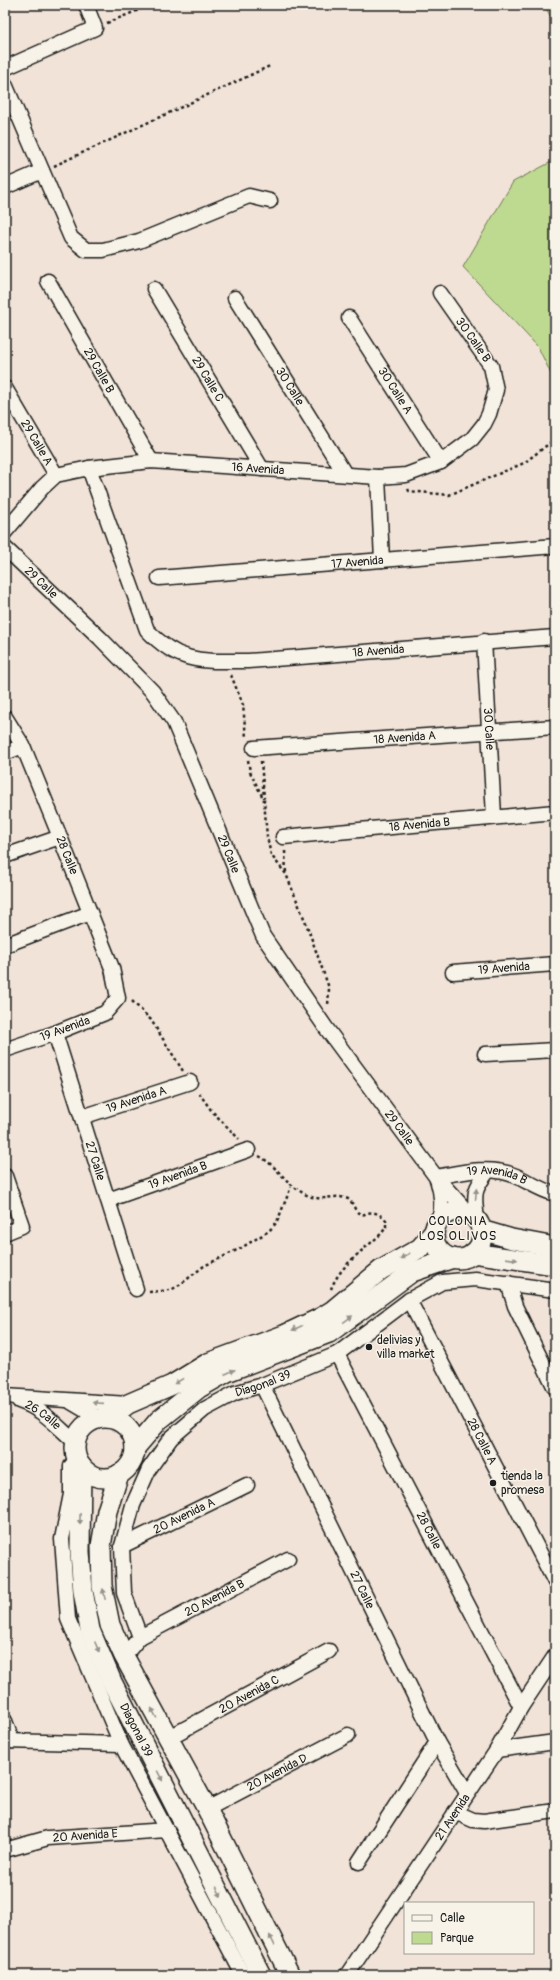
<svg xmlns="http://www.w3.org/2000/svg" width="560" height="1980" font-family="Pangolin,sans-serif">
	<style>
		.green { fill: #bed990; stroke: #6d7a56 }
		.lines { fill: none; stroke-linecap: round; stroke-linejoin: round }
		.street-casing { stroke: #1c1c1c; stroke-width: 17 }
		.secondary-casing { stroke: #1c1c1c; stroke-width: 22 }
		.path { stroke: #1c1c1c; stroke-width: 2.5; stroke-dasharray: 3 3; stroke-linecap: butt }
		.street { stroke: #f7f3e8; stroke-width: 14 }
		.secondary { stroke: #f7f3e8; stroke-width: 19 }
		.oneway { fill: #94928c }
		.poi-dot { fill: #1c1c1c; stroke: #f7f3e8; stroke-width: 1.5 }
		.labels { text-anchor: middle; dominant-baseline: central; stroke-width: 3; stroke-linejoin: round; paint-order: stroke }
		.street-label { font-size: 12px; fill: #1c1c1c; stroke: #f7f3e8 }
		.poi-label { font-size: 12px; fill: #1c1c1c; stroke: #f7f3e8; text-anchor: start }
		.neighbourhood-label { font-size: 13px; letter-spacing: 1px; fill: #1c1c1c; stroke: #f7f3e8 }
	</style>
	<rect width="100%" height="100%" fill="#f1e3d7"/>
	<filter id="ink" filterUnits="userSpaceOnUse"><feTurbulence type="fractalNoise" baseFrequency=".025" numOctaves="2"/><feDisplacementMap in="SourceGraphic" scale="8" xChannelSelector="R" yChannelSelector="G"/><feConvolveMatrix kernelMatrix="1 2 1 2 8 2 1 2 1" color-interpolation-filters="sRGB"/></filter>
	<g filter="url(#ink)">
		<g class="green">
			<polygon points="544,5 555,5 555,24"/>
			<polygon points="555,160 555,382 538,347 463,267 513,182"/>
		</g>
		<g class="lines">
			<g class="street-casing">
				<g id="street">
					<polyline points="5,68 95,28 86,5"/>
					<polyline points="5,84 71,238 86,250 103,250 139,241 249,196 270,201"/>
					<polyline points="5,187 42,171"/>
					<path id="s1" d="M48 281 151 461"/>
					<path id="s2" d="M154 289 262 469"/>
					<path id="s3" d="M235 298 345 474"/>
					<path id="s4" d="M349 318 441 462"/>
					<path id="s5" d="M5 388 56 475"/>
					<path id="s6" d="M89 468 147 630C180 665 204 661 248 661L555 637"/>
					<polyline points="378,477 382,560"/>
					<path id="s7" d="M5 532 42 488 56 475 89 468 151 461 378 477 406 475 441 462 472 439 484 424 489 414 496 390 491 366 440 293"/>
					<path id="s8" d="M5 548 100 638 153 692 174 722 263 936 326 1028 436 1177 470 1215"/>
					<path id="s9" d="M159 578 555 546"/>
					<path id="s10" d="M484 641 494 816"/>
					<path id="s11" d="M5 717 23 746 60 837 112 968 118 998 105 1013 55 1033 5 1050"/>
					<path id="s12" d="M254 748 555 727"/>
					<polyline points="5,753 23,746"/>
					<path id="s13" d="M283 837 555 812"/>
					<polyline points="5,856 60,837"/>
					<polyline points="5,945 90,913"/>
					<path id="s14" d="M453 972 555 964"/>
					<path id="s15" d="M55 1033 136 1289"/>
					<polyline points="485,1054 555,1050"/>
					<path id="s16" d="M82 1117 190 1082"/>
					<polyline points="5,1176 22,1226 5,1233"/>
					<path id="s17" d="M436 1177C462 1172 491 1165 516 1176 529 1182 540 1190 555 1194"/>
					<path d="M437 1179C442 1194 443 1207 439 1221"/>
					<path id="s18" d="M108 1200 248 1150"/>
					<path d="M477 1222C475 1195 471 1193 488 1171"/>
					<polyline points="508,1283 515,1306 555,1388"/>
					<path id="s19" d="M409 1300 555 1582"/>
					<path id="s20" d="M337 1354 521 1707"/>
					<path id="s21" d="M262 1385 437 1742 467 1793"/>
					<polyline points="5,1396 128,1404"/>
					<path id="s22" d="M19 1401C42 1408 58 1427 76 1443"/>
					<polyline points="71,1402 98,1418"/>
					<polyline points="77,1459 71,1466 71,1494 62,1539 68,1619 121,1744 243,1975"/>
					<path id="s23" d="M122 1546 247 1485"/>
					<path id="s24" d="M140 1637 124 1593 122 1546 133 1505 149 1469 171 1438 205 1409 235 1393 262 1385 337 1354 409 1300 442 1282 475 1279 555 1290"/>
					<path id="s25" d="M124 1656 140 1637 288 1559"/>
					<polyline points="5,1721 12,1741"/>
					<path id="s26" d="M168 1738 329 1651"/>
					<polyline points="5,1741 121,1744"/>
					<polyline points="497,1750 555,1742"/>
					<path id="s27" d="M207 1809 348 1735"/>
					<polyline points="455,1812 473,1820 484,1821 555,1811"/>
					<path id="s28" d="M5 1850 48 1838 167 1830"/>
					<polyline points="359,1862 437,1742"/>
					<path id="s29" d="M347 1975 497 1750 521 1707 555 1656"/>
				</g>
			</g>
			<g class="secondary-casing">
				<g id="secondary">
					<circle cx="458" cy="1235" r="24"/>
					<polyline points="481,1230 512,1239 555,1247"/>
					<polyline points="473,1253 555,1265"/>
					<polyline points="109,1418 128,1404 172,1385 208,1363 284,1335 320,1318 333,1310 381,1270 420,1248 434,1232"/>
					<circle cx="105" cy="1448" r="30"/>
					<polyline points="135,1448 159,1420 199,1388 227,1372 329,1333 412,1272 453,1258"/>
					<path id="s30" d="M81 1466 80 1552 83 1591 90 1630 112 1682 261 1975"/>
					<polyline points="119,1474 107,1511 101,1546 102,1586 110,1625 124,1656 207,1809 290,1975"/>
				</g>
			</g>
			<g class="path">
				<polyline points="107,23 151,5"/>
				<polyline points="54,166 270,66"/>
				<polyline points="408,489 409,491 449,495 524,463 555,439"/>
				<polyline points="231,675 243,705 246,737"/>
				<polyline points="248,760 250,772 264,800 267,837 271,855 286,874 306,923 329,988 328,1006"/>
				<polyline points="261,761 264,798"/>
				<polyline points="285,851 286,874"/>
				<polyline points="132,1001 151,1020 183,1071"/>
				<polyline points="199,1093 211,1110 239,1139"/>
				<path d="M259 1156C279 1167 286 1186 309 1196 324 1202 334 1193 348 1199 354 1202 354 1213 361 1214 365 1215 364 1214 367 1213 375 1211 381 1215 386 1220V1227L382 1233C364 1250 340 1265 331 1289"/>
				<polyline points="149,1292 171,1290 181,1284 204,1266 241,1248 269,1231 277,1222 291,1187"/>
			</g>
			<use href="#street" class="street"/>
			<use href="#secondary" class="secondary"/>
		</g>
		<defs><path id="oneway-solid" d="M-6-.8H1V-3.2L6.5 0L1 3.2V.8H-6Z"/></defs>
		<g class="oneway">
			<use href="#oneway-solid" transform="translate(476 1194) rotate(-86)"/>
			<use href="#oneway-solid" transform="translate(405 1256) rotate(150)"/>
			<use href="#oneway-solid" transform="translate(512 1259) rotate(8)"/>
			<use href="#oneway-solid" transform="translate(348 1319) rotate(-36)"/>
			<use href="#oneway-solid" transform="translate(297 1328) rotate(155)"/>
			<use href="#oneway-solid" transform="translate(230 1372) rotate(-24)"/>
			<use href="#oneway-solid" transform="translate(179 1381) rotate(149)"/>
			<use href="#oneway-solid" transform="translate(98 1403) rotate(-176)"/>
			<use href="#oneway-solid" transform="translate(80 1519) rotate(91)"/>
			<use href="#oneway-solid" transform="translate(104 1594) rotate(-102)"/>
			<use href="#oneway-solid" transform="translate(97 1647) rotate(67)"/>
			<use href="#oneway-solid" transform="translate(154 1713) rotate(-118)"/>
			<use href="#oneway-solid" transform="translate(160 1776) rotate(63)"/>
			<use href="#oneway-solid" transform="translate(219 1892) rotate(63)"/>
			<use href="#oneway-solid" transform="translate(272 1940) rotate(-117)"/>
		</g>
	</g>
	<g class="poi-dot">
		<circle cx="369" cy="1347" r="4"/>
		<circle cx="493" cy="1483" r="4"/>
	</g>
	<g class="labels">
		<g class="street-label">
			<text transform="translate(473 340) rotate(55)">30 Calle B</text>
			<text stroke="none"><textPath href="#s1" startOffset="103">29 Calle B</textPath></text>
			<text stroke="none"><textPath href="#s2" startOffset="105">29 Calle C</textPath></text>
			<text stroke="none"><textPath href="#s3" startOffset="104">30 Calle</textPath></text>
			<text stroke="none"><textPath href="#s4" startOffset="86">30 Calle A</textPath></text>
			<text stroke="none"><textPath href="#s5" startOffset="63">29 Calle A</textPath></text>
			<text stroke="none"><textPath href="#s7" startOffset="280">16 Avenida</textPath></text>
			<text stroke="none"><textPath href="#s9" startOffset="199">17 Avenida</textPath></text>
			<text stroke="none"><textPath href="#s8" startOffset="50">29 Calle</textPath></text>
			<text stroke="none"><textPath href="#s6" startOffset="413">18 Avenida</textPath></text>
			<text stroke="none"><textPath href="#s10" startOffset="88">30 Calle</textPath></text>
			<text stroke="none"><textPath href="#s12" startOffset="151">18 Avenida A</textPath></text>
			<text stroke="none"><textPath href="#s13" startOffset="137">18 Avenida B</textPath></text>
			<text stroke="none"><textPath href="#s8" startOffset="386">29 Calle</textPath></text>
			<text stroke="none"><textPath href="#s11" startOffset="152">28 Calle</textPath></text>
			<text stroke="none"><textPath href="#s14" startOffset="51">19 Avenida</textPath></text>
			<text transform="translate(65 1029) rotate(-20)">19 Avenida</text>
			<text stroke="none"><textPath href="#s16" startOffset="57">19 Avenida A</textPath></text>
			<text stroke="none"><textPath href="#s8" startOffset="710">29 Calle</textPath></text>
			<text stroke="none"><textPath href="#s15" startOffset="134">27 Calle</textPath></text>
			<text stroke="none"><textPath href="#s18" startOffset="74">19 Avenida B</textPath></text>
			<text stroke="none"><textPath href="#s17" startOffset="62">19 Avenida B</textPath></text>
			<text stroke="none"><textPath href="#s24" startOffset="322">Diagonal 39</textPath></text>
			<text stroke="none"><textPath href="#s22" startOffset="28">26 Calle</textPath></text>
			<text stroke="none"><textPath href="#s19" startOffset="159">28 Calle A</textPath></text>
			<text stroke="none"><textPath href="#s23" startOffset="69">20 Avenida A</textPath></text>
			<text stroke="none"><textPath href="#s20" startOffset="199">28 Calle</textPath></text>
			<text stroke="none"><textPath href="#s21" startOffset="228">27 Calle</textPath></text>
			<text stroke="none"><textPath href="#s25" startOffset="109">20 Avenida B</textPath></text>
			<text stroke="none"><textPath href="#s26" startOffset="92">20 Avenida C</textPath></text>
			<text stroke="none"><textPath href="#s30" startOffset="275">Diagonal 39</textPath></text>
			<text stroke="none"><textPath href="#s27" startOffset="79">20 Avenida D</textPath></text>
			<text stroke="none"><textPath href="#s29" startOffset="190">21 Avenida</textPath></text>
			<text stroke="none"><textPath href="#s28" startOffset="82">20 Avenida E</textPath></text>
		</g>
		<g class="poi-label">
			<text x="377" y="1340">delivias y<tspan x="377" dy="14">villa market</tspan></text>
			<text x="501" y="1476">tienda la<tspan x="501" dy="14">promesa</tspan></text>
		</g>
		<g class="neighbourhood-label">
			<text x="458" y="1221">COLONIA<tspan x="458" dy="15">LOS OLIVOS</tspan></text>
		</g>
	</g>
	<rect width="560" height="1980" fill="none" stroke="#f7f3e8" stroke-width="20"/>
	<rect x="10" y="10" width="540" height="1960" fill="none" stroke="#1c1c1c" stroke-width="1.5" filter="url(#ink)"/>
	<rect x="404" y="1902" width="130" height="52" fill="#f7f3e8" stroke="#9f9d96"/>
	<rect x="412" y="1915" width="20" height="6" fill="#f7f3e8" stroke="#9f9d96"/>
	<text x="440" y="1922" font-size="12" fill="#1c1c1c">Calle</text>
	<rect x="412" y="1932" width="20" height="12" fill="#bed990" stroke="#9f9d96"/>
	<text x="440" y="1942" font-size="12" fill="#1c1c1c">Parque</text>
</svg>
